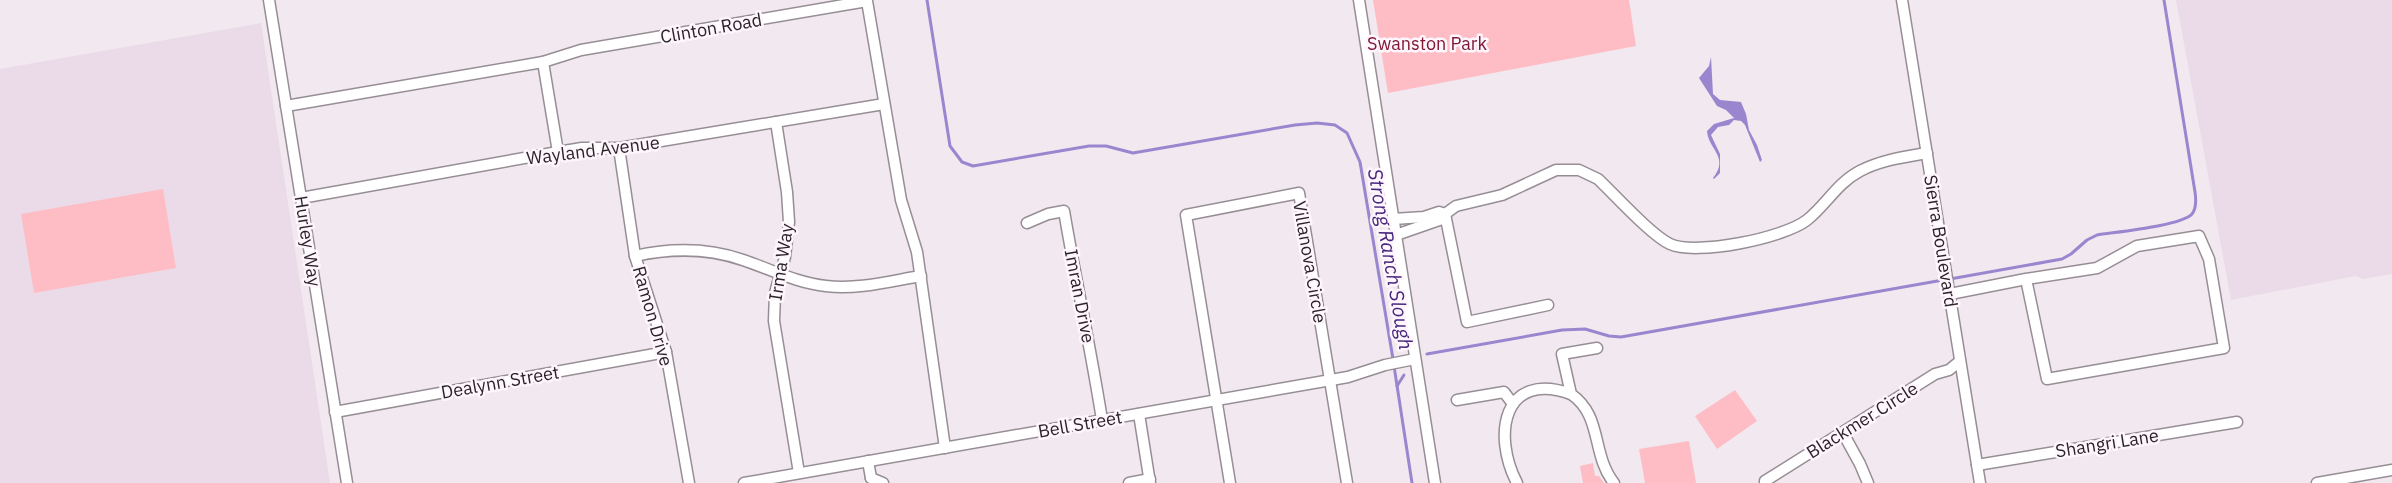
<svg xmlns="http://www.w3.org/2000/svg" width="2392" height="483" font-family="'IBM Plex Sans',sans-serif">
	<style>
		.built { fill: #ebdbe8 }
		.green { fill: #febdc4 }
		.water { fill: #9a86cf }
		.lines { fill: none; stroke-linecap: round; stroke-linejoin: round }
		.stream { stroke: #9a86cf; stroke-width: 3 }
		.minor-casing { stroke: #978e95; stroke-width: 13 }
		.minor { stroke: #fff; stroke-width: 10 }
		.labels { text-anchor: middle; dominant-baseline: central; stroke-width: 5; stroke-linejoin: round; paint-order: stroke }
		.street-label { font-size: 18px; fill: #282427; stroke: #fef6fc }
		.park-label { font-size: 18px; fill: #801834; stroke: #fef6fc }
		.water-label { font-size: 20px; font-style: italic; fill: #48277e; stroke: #fef6fc }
	</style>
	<rect width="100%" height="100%" fill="#f2e8f0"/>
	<g class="built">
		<polygon points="2176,0 2392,0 2392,274 2363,279 2356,276 2231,300"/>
		<polygon points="261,23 330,483 0,483 0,69"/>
	</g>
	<g class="green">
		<polygon points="1373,0 1629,0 1636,46 1388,93"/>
		<polygon points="163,189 176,268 34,293 21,214"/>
		<polygon points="1735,390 1757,421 1717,449 1695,416"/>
		<polygon points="1689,441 1696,483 1645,483 1639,449"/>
		<polygon points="1593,463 1595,476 1599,476 1604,483 1583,483 1580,466"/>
	</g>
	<path class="water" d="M1711 57 1713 94 1720 100 1741 102 1746 114 1749 130 1757 145 1762 160 1760 162 1745 125 1741 121 1734 120 1729 125 1718 127 1711 135 1720 154V173L1714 179 1713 178C1730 157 1708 149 1707 131L1714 124 1734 118 1726 110 1717 106 1699 78 1709 66Z"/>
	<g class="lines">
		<g class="stream">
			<polyline points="927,0 950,146 962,162 973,166 1089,146 1106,146 1133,153 1295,125 1317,123 1335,125 1347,133 1360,162 1393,359"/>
			<path d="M1950 279 2062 259 2071 254 2087 240 2097 235C2115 232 2181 226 2192 214 2197 208 2196 199 2195 192L2164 0"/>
			<polyline points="1427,354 1562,330 1585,329 1609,336 1621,337 1943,280"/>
			<polyline points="1394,366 1412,483"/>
			<polyline points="1397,386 1404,375"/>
		</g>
		<g class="minor-casing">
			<g id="minor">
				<polyline points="269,0 347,483"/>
				<polyline points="1359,0 1435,483"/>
				<polyline points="1902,0 1980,483"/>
				<polyline points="543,62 558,152"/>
				<polyline points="286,106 543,62 581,50 867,1 901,200 917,252 945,448"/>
				<polyline points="776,122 787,192 789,222 785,257 775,293 774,321 799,473"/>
				<polyline points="619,148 635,256 666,352 689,483"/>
				<polyline points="301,198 558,152 582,148 619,148 884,104"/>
				<polyline points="1445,214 1467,322 1548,305"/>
				<polyline points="1393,219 1424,217 1439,212 1445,214"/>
				<path d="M1027 223 1048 214 1064 211C1076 281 1091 350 1102 420"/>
				<path d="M1396 235 1442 219 1445 214 1456 206 1502 195 1556 170H1579L1598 179C1616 196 1651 235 1670 244 1696 256 1784 238 1807 220 1826 205 1837 183 1860 171 1881 160 1904 157 1927 153"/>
				<path d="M635 256C671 248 708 248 743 260 770 269 797 283 826 286 858 290 890 281 921 276"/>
				<polyline points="1950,294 2026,279 2097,268 2137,246 2199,236 2209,259 2224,348 2047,379 2026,279"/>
				<path d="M1597 348 1562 354 1571 394C1603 416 1591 454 1614 483"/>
				<polyline points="1457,400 1504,392 1513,404"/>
				<polyline points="335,412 666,352"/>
				<polyline points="1139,414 1150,483"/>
				<polyline points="1843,433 1860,464 1868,483"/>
				<polyline points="868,461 871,478"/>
				<polyline points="1977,465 2237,422"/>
				<polyline points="871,478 883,483"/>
				<polyline points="744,483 1348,377 1385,365 1415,359"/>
				<polyline points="1129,483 1150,479"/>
				<polyline points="1230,483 1186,215 1299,193 1347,483"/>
				<path d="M1517 483C1492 435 1503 370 1571 394"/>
				<polyline points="1765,483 1765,481 1935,374 1949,370 1960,361"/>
				<polyline points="2317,483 2392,470"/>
			</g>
		</g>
		<use href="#minor" class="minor"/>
	</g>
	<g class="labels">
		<g class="street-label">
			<text transform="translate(711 28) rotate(-10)">Clinton Road</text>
			<text transform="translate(593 150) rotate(-7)">Wayland Avenue</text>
			<text transform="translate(308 241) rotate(81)">Hurley Way</text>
			<text transform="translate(1941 241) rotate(81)">Sierra Boulevard</text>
			<text transform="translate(781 262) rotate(-81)">Irma Way</text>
			<text transform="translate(1310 262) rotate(80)">Villanova Circle</text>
			<text transform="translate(1080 296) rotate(79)">Imran Drive</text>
			<text transform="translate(653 316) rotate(74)">Ramon Drive</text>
			<text transform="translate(500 382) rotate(-10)">Dealynn Street</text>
			<text transform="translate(1862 420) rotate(-32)">Blackmer Circle</text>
			<text transform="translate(1080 424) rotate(-10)">Bell Street</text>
			<text transform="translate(2107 443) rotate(-9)">Shangri Lane</text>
		</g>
		<g class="park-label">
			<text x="1427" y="43">Swanston Park</text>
		</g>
		<g class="water-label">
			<text transform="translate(1391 259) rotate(80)">Strong Ranch Slough</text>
		</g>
	</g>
</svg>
